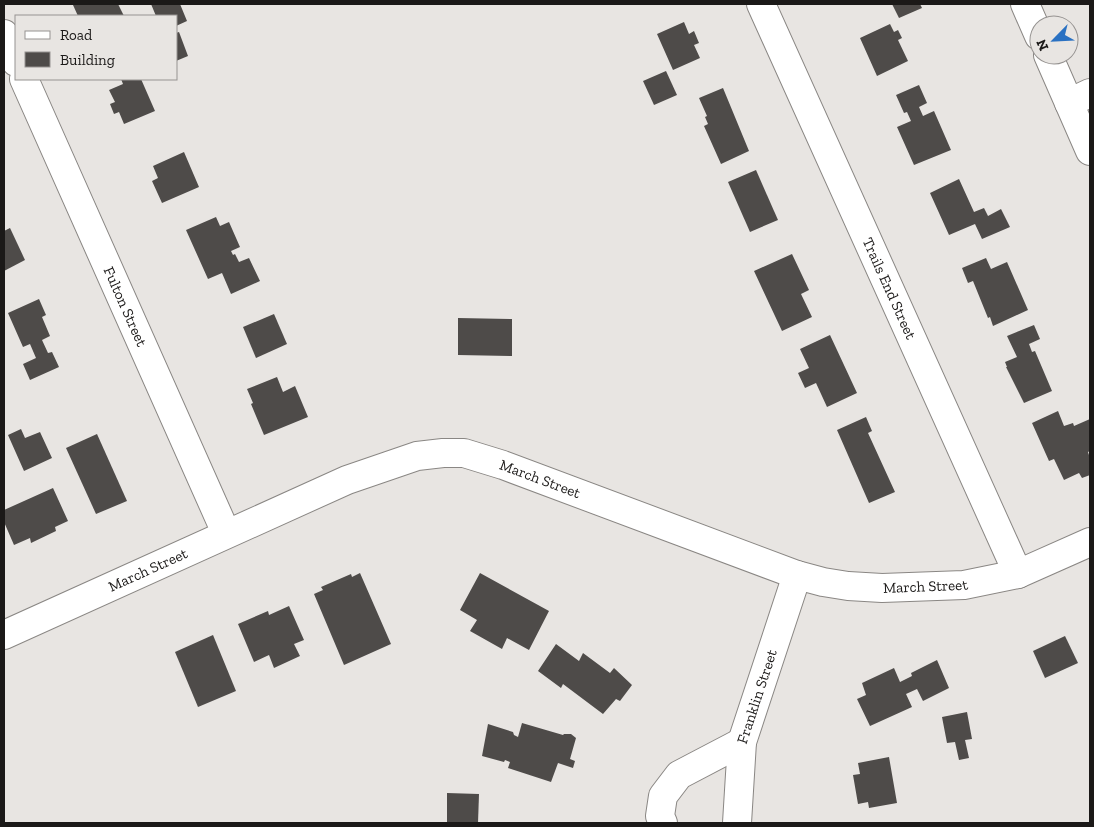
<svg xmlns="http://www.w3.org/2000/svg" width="1094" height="827" font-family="'Zilla Slab',serif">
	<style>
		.building { fill: #4e4b49 }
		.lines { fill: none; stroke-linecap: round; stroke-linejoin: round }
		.minor-casing { stroke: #8a8784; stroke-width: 30 }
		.tertiary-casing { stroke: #8a8784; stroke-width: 30 }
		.minor { stroke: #fff; stroke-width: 28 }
		.tertiary { stroke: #fff; stroke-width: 28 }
		.labels { text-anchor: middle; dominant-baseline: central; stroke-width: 5; stroke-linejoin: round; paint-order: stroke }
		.street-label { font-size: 15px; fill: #1b1918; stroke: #e8e5e2 }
	</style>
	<rect width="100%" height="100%" fill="#e8e5e2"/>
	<g class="building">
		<polygon points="77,4 118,4 124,16 78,16 73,5"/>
		<polygon points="151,4 180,4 187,21 176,26 176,16 156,16"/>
		<polygon points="892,4 920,4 922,8 899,18"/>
		<polygon points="684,22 689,34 694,31 699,43 694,45 700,58 673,70 657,34"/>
		<polygon points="890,24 894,32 898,30 902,38 898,40 908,61 877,76 860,38"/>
		<polygon points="179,32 188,56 176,61 176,33"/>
		<polygon points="666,71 677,95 654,105 643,81"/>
		<polygon points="121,79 141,79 155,111 124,124 119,112 114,114 110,104 115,102 109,90 123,84"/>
		<polygon points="919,85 927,103 919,107 923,116 934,111 951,150 914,165 897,127 911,121 907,112 904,113 896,95"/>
		<polygon points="723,88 749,151 721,164 704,126 708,124 705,117 707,116 699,98"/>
		<polygon points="184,152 199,187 162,203 152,181 158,178 153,166"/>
		<polygon points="756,170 778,220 750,232 728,182"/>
		<polygon points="959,179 974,212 984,208 988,216 1001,209 1010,227 982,239 975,224 949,235 930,193"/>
		<polygon points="216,217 220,226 229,222 240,247 231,251 233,255 235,254 239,262 249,258 260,281 231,294 222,273 208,279 186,230"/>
		<polygon points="10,228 25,260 4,271 4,231"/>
		<polygon points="792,254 809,290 801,294 812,317 782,331 754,271"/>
		<polygon points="986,258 991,269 1007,262 1028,310 993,326 990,317 988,318 973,281 968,283 962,268"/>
		<polygon points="39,299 46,315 42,317 50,336 42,340 48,353 52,352 59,367 30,380 23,364 36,358 30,344 23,347 8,313"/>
		<polygon points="274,314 287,344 256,358 243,327"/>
		<polygon points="458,318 512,319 512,356 458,355"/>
		<polygon points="1034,325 1040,339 1029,344 1032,352 1035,351 1052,391 1024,403 1006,367 1007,367 1005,362 1017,357 1007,336"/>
		<polygon points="830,335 857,393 827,407 816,383 805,388 798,373 809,368 800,349"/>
		<polygon points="277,377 283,392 295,386 308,417 264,435 251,404 253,403 247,389"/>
		<polygon points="1058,411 1064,426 1073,423 1074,426 1090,419 1090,451 1088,452 1090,458 1090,475 1082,478 1079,473 1064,480 1054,459 1049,461 1032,423"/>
		<polygon points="866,417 872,431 868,433 895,492 869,503 837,430"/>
		<polygon points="21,429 25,438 40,432 52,458 24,471 8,435"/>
		<polygon points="97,434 127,501 96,514 66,448"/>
		<polygon points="53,488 68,521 55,527 56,531 31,543 30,538 14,545 4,522 4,510"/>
		<polygon points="360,573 391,644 344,665 314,594 323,590 321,587 351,574 352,577"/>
		<polygon points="480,573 549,611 529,650 507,638 502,649 470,631 477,620 460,610"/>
		<polygon points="289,606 304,640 294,644 300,656 274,668 269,655 254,662 238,624 268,611 269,615"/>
		<polygon points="213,635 236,691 198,707 175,652"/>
		<polygon points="1065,636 1078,663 1045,678 1033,651"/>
		<polygon points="556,644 579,661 583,653 610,673 614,668 632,685 620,701 616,699 603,714 563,684 561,688 538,671"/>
		<polygon points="937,660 949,688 923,701 917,689 906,694 912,707 870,726 857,699 866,695 862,683 894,668 900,682 912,676 911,673"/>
		<polygon points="967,712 972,739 965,740 969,758 959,760 955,742 947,743 942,717"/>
		<polygon points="522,723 563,735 564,734 571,734 576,738 570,759 575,761 573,768 558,763 551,782 508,768 510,762 505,760 504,762 482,756 488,724 513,732 514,735 518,737"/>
		<polygon points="889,757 897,803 869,808 868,802 858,804 853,775 860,774 858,763"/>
		<polygon points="447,793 479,794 478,823 447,823"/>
	</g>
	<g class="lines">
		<g class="minor-casing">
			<g id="minor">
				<path id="s1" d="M761 4 1018 574"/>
				<polyline points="4,34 16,62"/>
				<path id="s2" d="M24 79 226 533"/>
				<polyline points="1069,103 1090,93"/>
				<path id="s3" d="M4 635 347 480 417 456 443 453H464L503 465 797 575 823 582 848 586 882 588 964 585 1018 574 1090 542"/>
				<polyline points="663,823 660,816 663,796 679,775 742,742"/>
				<path id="s4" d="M737 823 742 742 797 575"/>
			</g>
		</g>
		<g class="tertiary-casing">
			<g id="tertiary">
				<polyline points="1025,4 1039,36"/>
				<polyline points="1048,55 1090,151"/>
			</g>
		</g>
		<use href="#minor" class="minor"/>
		<use href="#tertiary" class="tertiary"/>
	</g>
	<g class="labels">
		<g class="street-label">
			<text stroke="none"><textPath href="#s1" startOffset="312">Trails End Street</textPath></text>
			<text stroke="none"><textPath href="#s2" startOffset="249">Fulton Street</textPath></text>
			<text stroke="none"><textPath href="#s3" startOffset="578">March Street</textPath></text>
			<text stroke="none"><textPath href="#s3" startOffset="158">March Street</textPath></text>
			<text stroke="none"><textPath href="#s3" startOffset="982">March Street</textPath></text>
			<text stroke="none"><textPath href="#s4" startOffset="129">Franklin Street</textPath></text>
		</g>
	</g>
	<rect width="1094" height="827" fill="none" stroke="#1b1918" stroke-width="10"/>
	<rect x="15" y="15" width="162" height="65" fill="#e8e5e2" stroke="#969391"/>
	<rect x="25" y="31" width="25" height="8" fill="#ffffff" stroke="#969391"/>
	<text x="60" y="40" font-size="15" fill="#1b1918">Road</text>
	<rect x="25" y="52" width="25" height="15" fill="#4e4b49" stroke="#969391"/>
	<text x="60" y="65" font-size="15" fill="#1b1918">Building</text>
	<g transform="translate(1054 40) rotate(246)"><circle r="24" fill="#e8e5e2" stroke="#969391"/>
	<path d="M0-4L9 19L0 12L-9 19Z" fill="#2a71c2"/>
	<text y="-8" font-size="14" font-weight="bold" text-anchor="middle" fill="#1b1918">N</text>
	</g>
</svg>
